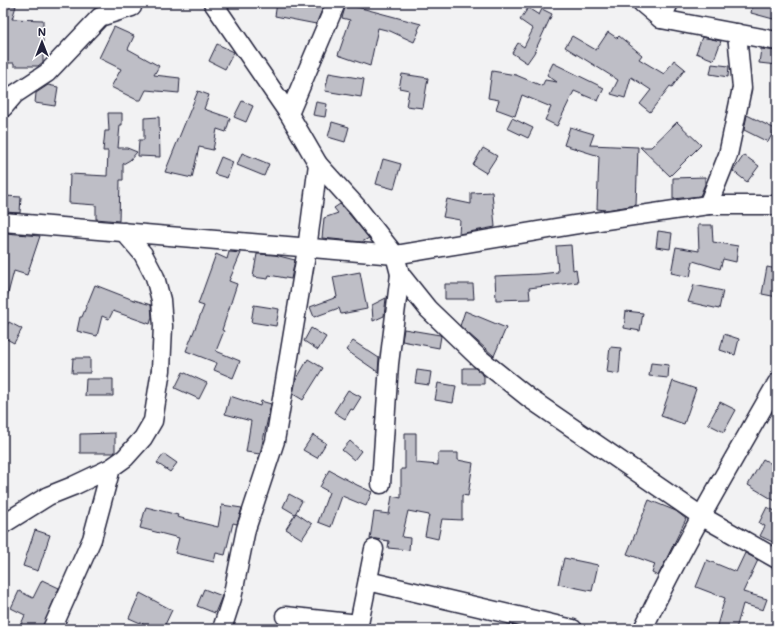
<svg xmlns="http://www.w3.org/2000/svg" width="780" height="632" font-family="Mali,sans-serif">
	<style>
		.building { fill: #bebec6; stroke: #22223b }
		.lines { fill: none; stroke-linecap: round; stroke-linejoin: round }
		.minor-casing { stroke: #22223b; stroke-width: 21 }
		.minor { stroke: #fff; stroke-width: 18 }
	</style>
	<rect width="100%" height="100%" fill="#f2f2f3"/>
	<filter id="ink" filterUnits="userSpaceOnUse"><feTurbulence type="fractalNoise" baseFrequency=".025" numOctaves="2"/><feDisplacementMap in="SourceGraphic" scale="8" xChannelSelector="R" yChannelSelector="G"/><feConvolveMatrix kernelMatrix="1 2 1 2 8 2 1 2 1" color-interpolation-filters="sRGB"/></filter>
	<g filter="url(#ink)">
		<g class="building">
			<polygon points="3,3 16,6 12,19 43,20 43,62 38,66 14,66 14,63 3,63"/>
			<polygon points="277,3 325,3 316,24 275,16"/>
			<polygon points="753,3 777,3 777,20 751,13"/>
			<polygon points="346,4 421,24 418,30 419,31 414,42 390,31 378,28 370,66 338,55 350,20 342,18"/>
			<polygon points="528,8 539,15 542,9 552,14 534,53 527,63 512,53 518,43 524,47 533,29 520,20"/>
			<polygon points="114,27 134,36 128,49 159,66 154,75 180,78 179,93 146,90 141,100 137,100 111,87 121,69 99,58"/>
			<polygon points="608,32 617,38 619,36 642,55 639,59 664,74 674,60 685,69 672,87 670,86 650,112 640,104 651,90 631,77 625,98 611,94 618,80 565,47 572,36 596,50"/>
			<polygon points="702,37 721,41 714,60 696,53"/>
			<polygon points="217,44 234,52 225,69 209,61"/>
			<polygon points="761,49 777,51 777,65 759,63"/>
			<polygon points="553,63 604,88 598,101 574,91 557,126 545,120 551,107 522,95 515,116 496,109 499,100 488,98 492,71 516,75 542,86 545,80 557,82 547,75"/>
			<polygon points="712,64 729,66 728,77 710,74"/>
			<polygon points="329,73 364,79 361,97 325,91"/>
			<polygon points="402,74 428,78 423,108 406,106 409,90 399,88"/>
			<polygon points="48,85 58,87 55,106 35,103 36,93"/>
			<polygon points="198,91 209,95 204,109 230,118 226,132 217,129 213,150 199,147 192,178 165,172"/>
			<polygon points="242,101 253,106 246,122 234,117"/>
			<polygon points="316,102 327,104 325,117 313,115"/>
			<polygon points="108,113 122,113 122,125 120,125 118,148 127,148 137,152 130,160 123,164 123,180 120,180 119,221 96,219 96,205 69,203 70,174 107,176 108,151 103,151 105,131 109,131"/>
			<polygon points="747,115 775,129 768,142 744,130"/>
			<polygon points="159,117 160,157 138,156 139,140 144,140 144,118"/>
			<polygon points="512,118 533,128 528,138 507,128"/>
			<polygon points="332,122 349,127 345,142 328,137"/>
			<polygon points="677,122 701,145 670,176 640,147 651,147"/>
			<polygon points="570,127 594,134 590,145 638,147 636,205 606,210 597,209 599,156 564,145"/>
			<polygon points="483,148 497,156 486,173 473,165"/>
			<polygon points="242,153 269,164 264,176 237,165"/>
			<polygon points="744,155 759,166 747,182 733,171"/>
			<polygon points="221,157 233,162 227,178 214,174"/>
			<polygon points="383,159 401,164 394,189 376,184"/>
			<polygon points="705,177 705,184 700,196 673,199 673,178"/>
			<polygon points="492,192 495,227 459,234 460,220 443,217 447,199 471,204 471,193"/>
			<polygon points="5,196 21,197 20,213 5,212"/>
			<polygon points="340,204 349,214 369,238 362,242 322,238 324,218 338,213 334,208"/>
			<polygon points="698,225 712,225 713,242 738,246 736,262 723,259 720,269 693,261 690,277 671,273 676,247 699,251"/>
			<polygon points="658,231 672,233 670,249 656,247"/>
			<polygon points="5,233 40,236 27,275 14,271 6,301 3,300 3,240"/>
			<polygon points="571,245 573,270 576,269 578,282 529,288 530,299 496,300 495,276 539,274 558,272 556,246"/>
			<polygon points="229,252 241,253 229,281 237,284 222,330 224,331 216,351 240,361 233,378 214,370 217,363 186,351 204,306 198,304 216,254 227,259"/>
			<polygon points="257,254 275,255 295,260 291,279 269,275 268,279 253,277"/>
			<polygon points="767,267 777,269 777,297 762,294"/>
			<polygon points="360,272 367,309 341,314 339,308 314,317 310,307 337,297 333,277"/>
			<polygon points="445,284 473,284 474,299 445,299"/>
			<polygon points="95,285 131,299 151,305 152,317 150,324 113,311 109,319 102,316 97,336 77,331 80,317 82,317"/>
			<polygon points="694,285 723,291 719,309 688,302"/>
			<polygon points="386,298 384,316 373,321 372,305"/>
			<polygon points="254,305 279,309 276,326 251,322"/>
			<polygon points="465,311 506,328 494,356 460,326"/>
			<polygon points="626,311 643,313 640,331 624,328"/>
			<polygon points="9,322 22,329 14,343 3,337 3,332"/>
			<polygon points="311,328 326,337 318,350 304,341"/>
			<polygon points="404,329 440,335 441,336 439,348 402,341"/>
			<polygon points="724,334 739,339 735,355 720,350"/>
			<polygon points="353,341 379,358 378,372 346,350"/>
			<polygon points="610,347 621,348 619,374 607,372"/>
			<polygon points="73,358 90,358 90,373 72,373"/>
			<polygon points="308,359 323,368 303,400 293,394 296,380"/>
			<polygon points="651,363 669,365 668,378 649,376"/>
			<polygon points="463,368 475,368 484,376 484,384 463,384"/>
			<polygon points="417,370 431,372 429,385 415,383"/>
			<polygon points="183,372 207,383 199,399 175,388"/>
			<polygon points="86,379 113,379 113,396 85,396"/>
			<polygon points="673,381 696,389 684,424 661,416"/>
			<polygon points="438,383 456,386 453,403 435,400"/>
			<polygon points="348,390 361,397 353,410 351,409 345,419 334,412"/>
			<polygon points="230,396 260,406 261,401 271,404 260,454 246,452 251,421 225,414"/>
			<polygon points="720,402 736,410 724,432 708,424"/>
			<polygon points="115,433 115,452 114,453 80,453 80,434"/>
			<polygon points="405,433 416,433 416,463 438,465 438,453 458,453 458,460 473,463 468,496 462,495 462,520 442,519 438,539 425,536 429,515 408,511 402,537 410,538 409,550 388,548 389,541 376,539 370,539 374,512 389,514 392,496 401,498 401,469 405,469"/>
			<polygon points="313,435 326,443 317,458 303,450"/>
			<polygon points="350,441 361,451 354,460 342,450"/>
			<polygon points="164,454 177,463 170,472 157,463"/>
			<polygon points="763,459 777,467 777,502 748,485"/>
			<polygon points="329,470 357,485 372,492 366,506 342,496 331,527 318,522 329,492 320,487"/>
			<polygon points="289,494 302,501 295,514 283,507"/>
			<polygon points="649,500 676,511 686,519 658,576 652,573 655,564 627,554"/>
			<polygon points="222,505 242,508 237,524 233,523 225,555 216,553 214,562 175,553 179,538 140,528 146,507 178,515 177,517 218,527"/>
			<polygon points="767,507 777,512 777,544 760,536 765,526 759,523"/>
			<polygon points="296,513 312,524 302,539 286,529"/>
			<polygon points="35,530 50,535 38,571 23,566"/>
			<polygon points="745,553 758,560 743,592 767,599 763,610 743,604 736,629 716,629 725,598 696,587 707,560 736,572"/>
			<polygon points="564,558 598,565 592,591 558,584"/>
			<polygon points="42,580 59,588 42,629 19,629 25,615 11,608 19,591 33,598"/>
			<polygon points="204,589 222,596 215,613 197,606"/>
			<polygon points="140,593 172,610 163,629 154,629 129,618"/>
		</g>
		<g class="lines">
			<g class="minor-casing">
				<g id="minor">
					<polyline points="213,3 289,114 318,164 357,207 395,255 400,274 428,309 479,358 529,398 701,516 777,559"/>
					<polyline points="642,3 661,19 777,41"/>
					<polyline points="661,19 669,3"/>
					<polyline points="3,108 15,94 47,73 100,17 132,7"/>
					<polyline points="289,114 336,3"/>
					<polyline points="708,205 728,155 742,88 737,33"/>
					<polyline points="3,222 395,255 573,225 708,205 777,205"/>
					<polyline points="381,484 389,364 400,274"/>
					<polyline points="3,524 48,496 73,486 111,468 125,458 143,438 153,421 161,370 163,326 161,300 155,277 143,254 124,232"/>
					<polyline points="368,581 573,629"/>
					<polyline points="285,616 359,624"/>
					<polyline points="52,629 92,539 111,468"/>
					<polyline points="222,629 232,598 246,529 275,441 307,249 318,164"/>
					<polyline points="358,629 374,549"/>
					<path d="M643 629C683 544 731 464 777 383"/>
				</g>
			</g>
			<use href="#minor" class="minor"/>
		</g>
	</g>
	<rect width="780" height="632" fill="none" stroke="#fff" stroke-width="16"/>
	<rect x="8" y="8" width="764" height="616" fill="none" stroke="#22223b" stroke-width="1.5" filter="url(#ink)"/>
	<g transform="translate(42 42)" stroke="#ffffff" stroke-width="3" paint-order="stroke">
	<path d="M0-3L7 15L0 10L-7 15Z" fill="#22223b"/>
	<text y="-6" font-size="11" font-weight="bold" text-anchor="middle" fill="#22223b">N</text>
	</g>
</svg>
